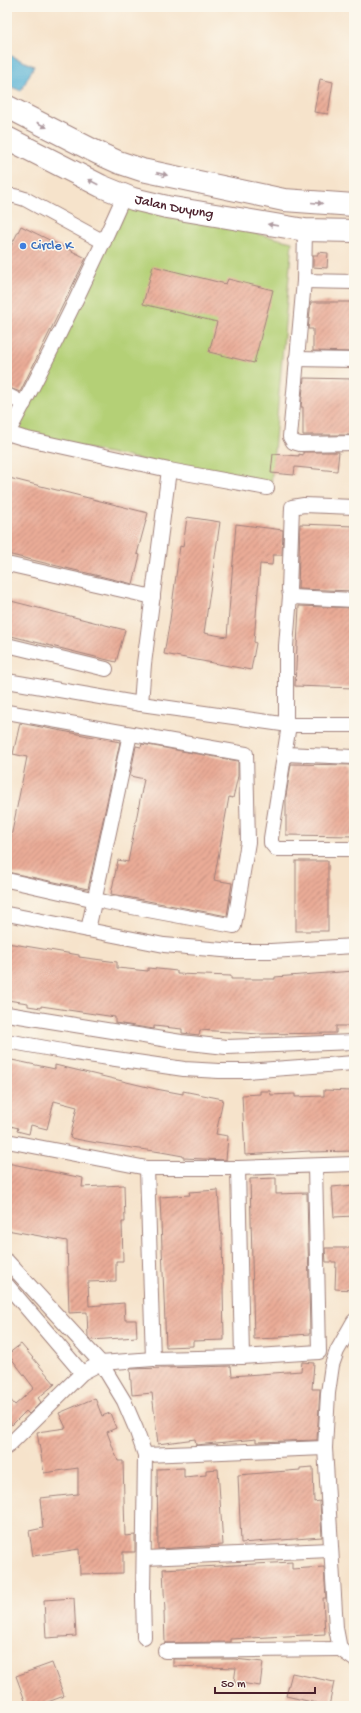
<svg xmlns="http://www.w3.org/2000/svg" width="361" height="1713" font-family="'Gochi Hand',sans-serif">
	<style>
		.grass { fill: #b4d076; stroke: #7f7850 }
		.water { fill: #58b3d6; stroke: #516980 }
		.building { fill: url(#building-hatch) }
		.lines { fill: none; stroke-linecap: round; stroke-linejoin: round }
		.street-casing { stroke: #a0817b; stroke-width: 16 }
		.highway-casing { stroke: #a0817b; stroke-width: 24 }
		.street { stroke: #fff; stroke-width: 14 }
		.highway { stroke: #fff; stroke-width: 22 }
		.oneway { fill: #ae9aa0 }
		.shop-dot { fill: #3f7fe0; stroke: #fbf7ec; stroke-width: 1.5 }
		.labels { text-anchor: middle; dominant-baseline: central; stroke-width: 3; stroke-linejoin: round; paint-order: stroke }
		.street-label { font-size: 14px; fill: #4a1f2b; stroke: #fbf7ec }
		.shop-label { font-size: 14px; fill: #366cbe; stroke: #fbf7ec; text-anchor: start }
	</style>
	<defs>
		<pattern id="building-hatch" width="6" height="6" patternUnits="userSpaceOnUse"><rect width="6" height="6" fill="#eaac97"/><path d="M-1 1l2-2M0 6l6-6M5 7l2-2" fill="none" stroke="#c08b7b"/></pattern>
	</defs>
	<rect width="100%" height="100%" fill="#fbf7ec"/>
	<filter id="ink" filterUnits="userSpaceOnUse"><feTurbulence type="fractalNoise" baseFrequency=".025" numOctaves="2"/><feDisplacementMap in="SourceGraphic" scale="8" xChannelSelector="R" yChannelSelector="G"/><feConvolveMatrix kernelMatrix="1 2 1 2 8 2 1 2 1" color-interpolation-filters="sRGB"/></filter>
	<filter id="wash" filterUnits="userSpaceOnUse"><feTurbulence type="fractalNoise" baseFrequency=".012" numOctaves="4" result="noise"/><feDisplacementMap in="SourceGraphic" scale="16" xChannelSelector="R" yChannelSelector="G"/><feGaussianBlur stdDeviation="0.9" result="paint"/><feColorMatrix in="noise" values="0 0 0 0 0 0 0 0 0 0 0 0 0 0 0 0 0 1.4 0 .05"/><feComposite in="paint" operator="in"/></filter>
	<g filter="url(#wash)">
		<rect width="100%" height="100%" fill="#f6e3cb"/>
		<polygon class="grass" points="125,199 141,206 292,242 271,486 11,433"/>
		<polygon class="water" points="7,54 34,66 21,91 7,85"/>
		<g id="blocks">
			<g class="building">
				<polygon points="320,79 333,82 328,114 314,112"/>
				<polygon points="21,226 86,258 20,392 7,387 7,254"/>
				<polygon points="318,252 328,253 327,268 313,267 313,255 318,255"/>
				<polygon points="153,266 226,284 228,279 273,290 254,363 209,352 217,322 143,304"/>
				<polygon points="311,302 354,302 354,352 313,351 313,329 308,329"/>
				<polygon points="304,378 354,379 354,435 303,435 303,407 301,407"/>
				<polygon points="303,452 339,452 337,471 295,467 294,475 271,473 273,454 299,456 299,454 303,455"/>
				<polygon points="9,478 148,513 137,554 140,555 133,584 7,554 7,486"/>
				<polygon points="187,517 220,522 204,633 227,637 236,524 283,530 282,555 273,555 272,565 260,564 254,642 256,643 251,670 164,654 170,620 180,546 183,547"/>
				<polygon points="300,524 354,526 354,591 298,589"/>
				<polygon points="7,600 125,630 116,662 7,635"/>
				<polygon points="299,606 354,608 354,688 295,686"/>
				<polygon points="20,723 120,742 88,889 7,872 7,841 10,842 27,757 13,754"/>
				<polygon points="142,744 238,761 238,776 233,798 229,797 214,880 232,883 227,916 111,894 118,860 128,862 133,836 144,779 130,776 136,746 141,747"/>
				<polygon points="291,764 354,765 354,836 286,835 286,796"/>
				<rect x="296" y="861" width="32" height="70"/>
				<polygon points="7,943 79,955 79,957 117,962 117,968 148,971 148,968 177,971 177,974 231,976 231,979 275,979 275,977 354,971 354,1026 336,1026 336,1033 259,1034 200,1030 199,1035 182,1033 182,1029 154,1026 154,1029 115,1023 115,1017 41,1006 41,1008 28,1006 28,1003 7,1000"/>
				<polygon points="7,1059 55,1069 55,1065 156,1089 183,1094 183,1091 223,1099 216,1134 228,1136 226,1160 183,1158 183,1156 161,1152 97,1143 70,1138 77,1107 54,1101 47,1129 31,1125 29,1134 17,1131 18,1128 7,1125 7,1105 10,1090 7,1089"/>
				<polygon points="324,1090 352,1091 354,1151 310,1152 310,1151 245,1155 242,1095 260,1094 260,1091 270,1091 271,1095 295,1094 295,1097 324,1096"/>
				<polygon points="7,1163 83,1178 82,1187 124,1185 125,1222 122,1222 123,1261 116,1261 116,1281 88,1282 89,1306 124,1303 125,1320 136,1320 137,1337 91,1340 88,1337 87,1312 69,1313 67,1241 7,1230"/>
				<polygon points="276,1178 276,1194 307,1193 310,1334 280,1336 280,1338 254,1339 250,1179"/>
				<polygon points="354,1185 354,1216 334,1217 332,1187"/>
				<polygon points="218,1190 221,1234 222,1234 224,1340 193,1341 193,1346 166,1347 160,1197 190,1195 189,1192"/>
				<polygon points="325,1248 353,1248 354,1290 335,1289 336,1262 326,1262"/>
				<polygon points="21,1344 55,1384 38,1398 41,1402 29,1414 26,1411 12,1425 7,1419 7,1396 15,1405 34,1388 8,1354"/>
				<polygon points="302,1362 314,1363 312,1389 320,1389 317,1440 256,1442 256,1439 196,1445 195,1439 158,1444 152,1393 132,1395 130,1369 231,1366 232,1376 301,1371"/>
				<polygon points="95,1398 102,1416 110,1413 116,1428 107,1432 118,1461 123,1461 125,1536 135,1535 135,1552 123,1552 123,1573 80,1574 79,1549 33,1556 29,1531 43,1528 40,1498 78,1494 78,1468 44,1473 37,1432 66,1428 59,1413"/>
				<polygon points="313,1467 314,1502 320,1501 322,1537 241,1543 238,1475 300,1470 300,1468"/>
				<polygon points="184,1468 184,1477 206,1475 206,1470 218,1469 223,1545 158,1549 157,1469"/>
				<polygon points="292,1562 292,1569 324,1567 326,1598 323,1598 325,1634 230,1639 230,1642 165,1643 164,1612 165,1612 163,1569"/>
				<polygon points="74,1598 76,1636 46,1638 44,1600"/>
				<polygon points="173,1659 234,1659 263,1662 260,1686 234,1682 236,1668 173,1666"/>
				<polygon points="52,1663 64,1696 37,1706 27,1706 16,1676"/>
				<polygon points="292,1673 334,1682 329,1706 286,1696"/>
			</g>
		</g>
	</g>
	<g filter="url(#ink)">
		<use href="#blocks" fill-opacity="0" stroke="#a0817b" stroke-width="1"/>
		<g class="lines">
			<g class="street-casing">
				<g id="street">
					<path d="M7 198C13 194 18 197 25 199L104 242"/>
					<polyline points="305,230 304,281 290,437 293,442 300,444 354,443"/>
					<polyline points="304,281 354,282"/>
					<polyline points="296,359 354,360"/>
					<polyline points="7,395 24,404"/>
					<polyline points="7,433 23,438 169,470 267,488"/>
					<path d="M7 435C49 357 88 277 124 196"/>
					<polyline points="354,507 304,505 292,507 289,589 290,596 292,597 354,600"/>
					<polyline points="7,564 153,597"/>
					<polyline points="7,645 106,669"/>
					<polyline points="7,681 141,704 289,725 354,725"/>
					<polyline points="141,704 144,664 169,470"/>
					<polyline points="7,712 246,754 248,842 234,926 105,902 7,880"/>
					<polyline points="286,724 286,646 290,596"/>
					<polyline points="289,725 271,838 271,843 276,849 354,849"/>
					<polyline points="285,754 354,757"/>
					<polyline points="7,914 164,945 234,951 271,951 354,946"/>
					<polyline points="88,930 130,734"/>
					<polyline points="7,1014 181,1042 226,1047 354,1042"/>
					<polyline points="7,1041 68,1052 184,1069 219,1071 247,1071 354,1063"/>
					<polyline points="7,1141 147,1168 238,1168 354,1164"/>
					<polyline points="147,1168 153,1359"/>
					<polyline points="238,1168 242,1357"/>
					<polyline points="7,1261 101,1363 124,1401 136,1429 145,1455 143,1596 144,1637"/>
					<polyline points="7,1285 82,1373"/>
					<polyline points="354,1321 337,1351 332,1365 328,1393 325,1448 336,1628 340,1649 354,1659"/>
					<polyline points="7,1447 82,1373 101,1363 153,1359 242,1357 319,1352 315,1166"/>
					<polyline points="145,1455 325,1448"/>
					<polyline points="145,1558 330,1550"/>
					<polyline points="165,1651 340,1649"/>
				</g>
			</g>
			<g class="highway-casing">
				<g id="highway">
					<polyline points="8,107 98,153 118,162 142,170 284,200 354,205"/>
					<path id="s1" d="M7 138 101 186 133 199 167 207 305 230 354 231"/>
				</g>
			</g>
			<use href="#street" class="street"/>
			<use href="#highway" class="highway"/>
		</g>
		<defs><path id="oneway-solid" d="M-6-.8H1V-3.2L6.5 0L1 3.2V.8H-6Z"/></defs>
		<g class="oneway">
			<use href="#oneway-solid" transform="translate(42 125) rotate(27)"/>
			<use href="#oneway-solid" transform="translate(162 174) rotate(13)"/>
			<use href="#oneway-solid" transform="translate(93 182) rotate(-153)"/>
			<use href="#oneway-solid" transform="translate(317 203) rotate(5)"/>
			<use href="#oneway-solid" transform="translate(273 225) rotate(-171)"/>
		</g>
	</g>
	<circle class="shop-dot" cx="23" cy="246" r="4"/>
	<g class="labels">
		<g class="street-label">
			<text stroke="none"><textPath href="#s1" startOffset="182">Jalan Duyung</textPath></text>
		</g>
		<g class="shop-label">
			<text x="31" y="246">Circle K</text>
		</g>
	</g>
	<rect width="361" height="1713" fill="none" stroke="#fbf7ec" stroke-width="24"/>
	<path d="M215 1687v6h100v-6" fill="none" stroke="#4a1f2b" stroke-width="2"/>
	<text x="221" y="1687" font-size="12" fill="#4a1f2b" stroke="#fbf7ec" stroke-width="3" paint-order="stroke">50 m</text>
</svg>
